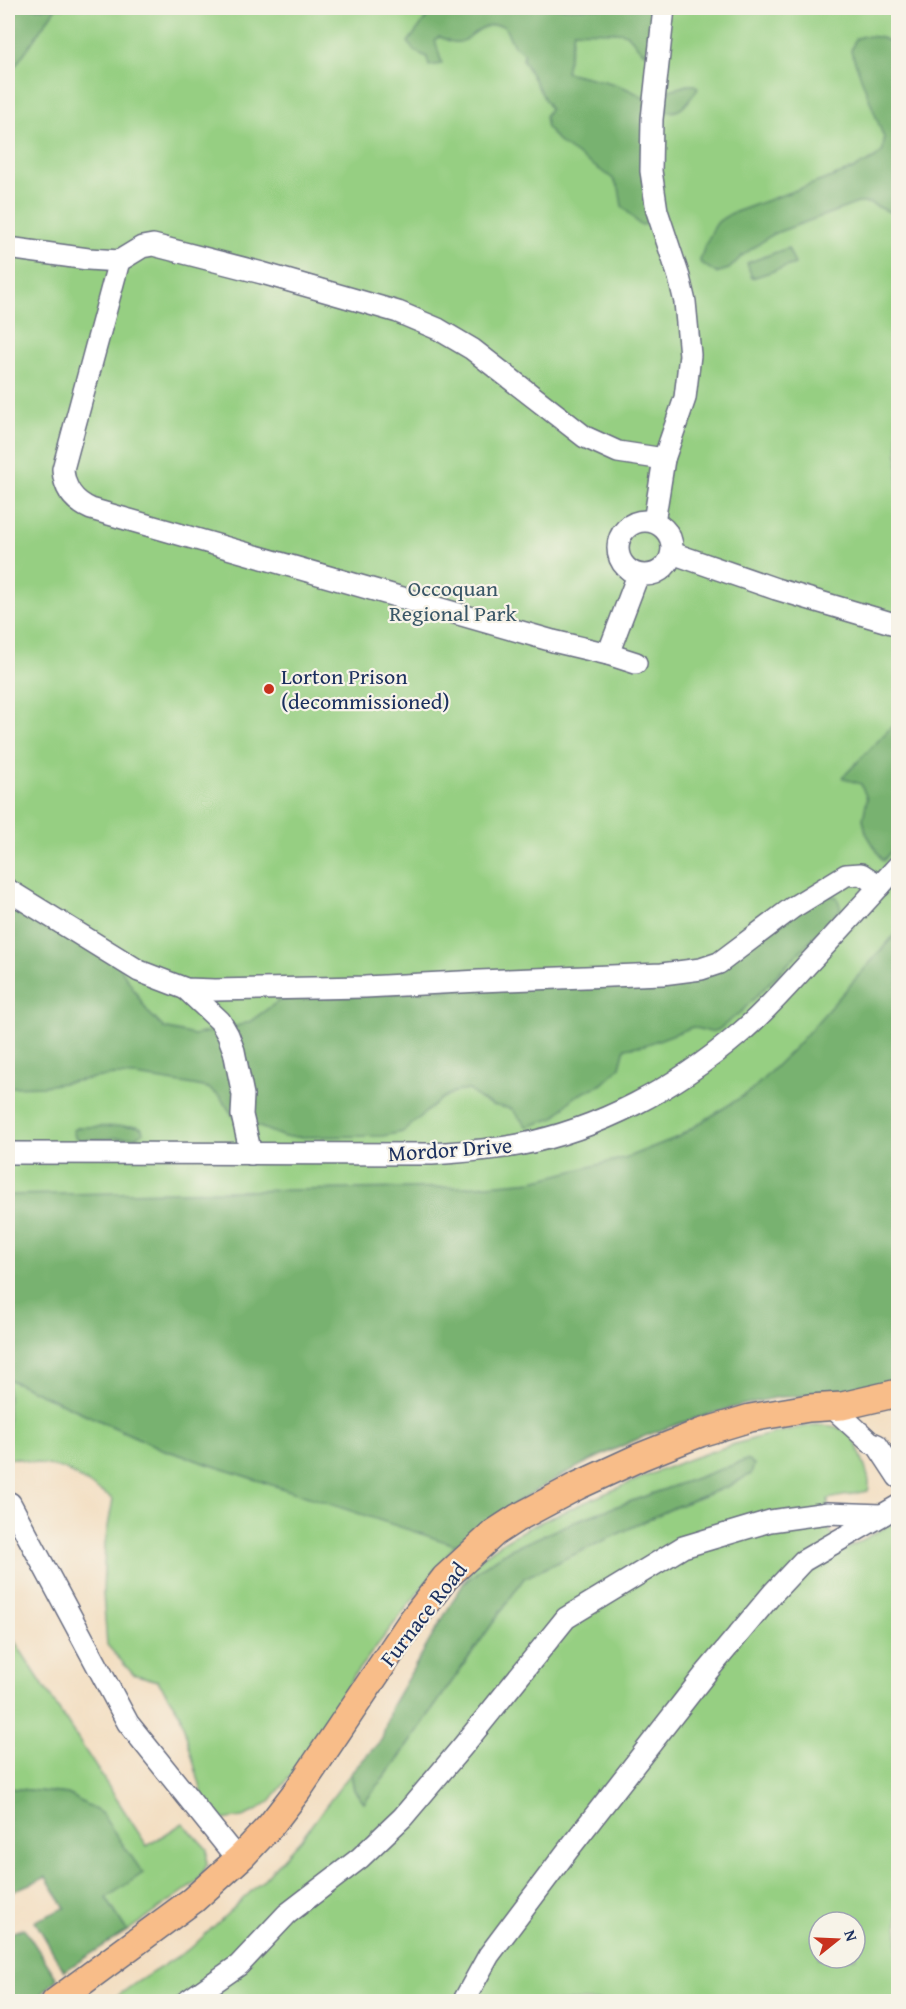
<svg xmlns="http://www.w3.org/2000/svg" width="906" height="2009" font-family="'Gentium Book Plus',serif">
	<style>
		.green { fill: #96cf82; stroke: #587f70; stroke-width: 1.5; fill-rule: evenodd }
		.forest { fill: #78b270; stroke: #4a7067; stroke-width: 1.5 }
		.lines { fill: none; stroke-linecap: round; stroke-linejoin: round }
		.minor-casing { stroke: #676c81; stroke-width: 24 }
		.major-casing { stroke: #676c81; stroke-width: 30 }
		.minor { stroke: #fff; stroke-width: 21 }
		.major { stroke: #f8bd89; stroke-width: 27 }
		.poi-dot { fill: #c8321e; stroke: #f7f3e8; stroke-width: 2 }
		.labels { text-anchor: middle; dominant-baseline: central; stroke-width: 4.5; stroke-linejoin: round; paint-order: stroke }
		.park-label { font-size: 22px; fill: #3a5767; stroke: #f7f3e8 }
		.poi-label { font-size: 22px; fill: #1b2f5e; stroke: #f7f3e8; text-anchor: start }
		.street-label { font-size: 22px; fill: #1b2f5e; stroke: #f7f3e8 }
	</style>
	<rect width="100%" height="100%" fill="#f7f3e8"/>
	<filter id="ink" filterUnits="userSpaceOnUse"><feTurbulence type="fractalNoise" baseFrequency=".0167" numOctaves="2"/><feDisplacementMap in="SourceGraphic" scale="12" xChannelSelector="R" yChannelSelector="G"/><feConvolveMatrix kernelMatrix="1 2 1 2 8 2 1 2 1" color-interpolation-filters="sRGB"/></filter>
	<filter id="wash" filterUnits="userSpaceOnUse"><feTurbulence type="fractalNoise" baseFrequency=".008" numOctaves="4" result="noise"/><feDisplacementMap in="SourceGraphic" scale="24" xChannelSelector="R" yChannelSelector="G"/><feGaussianBlur stdDeviation="1.35" result="paint"/><feColorMatrix in="noise" values="0 0 0 0 0 0 0 0 0 0 0 0 0 0 0 0 0 1.4 0 .05"/><feComposite in="paint" operator="in"/></filter>
	<g filter="url(#wash)">
		<rect width="100%" height="100%" fill="#f3dec1"/>
		<g class="green">
			<polygon points="8,8 898,8 898,1183 732,1407 648,1434 568,1471 493,1516 455,1545 355,1674 314,1747 271,1800 256,1811 242,1817 222,1820 207,1810 180,1714 158,1681 133,1674 107,1645 103,1593 105,1543 113,1499 65,1469 15,1458 8,1459 8,1379 162,1449 448,1542 8,1336"/>
			<path d="M813 1425C848 1424 853 1433 864 1464 867 1474 871 1481 868 1491L828 1499 829 1529 841 1552 898 1520V2001L109 2002 137 1982 191 1948 262 1881 300 1840 351 1773 354 1790 364 1803 396 1762 524 1578 675 1507 729 1486 751 1474 753 1466 747 1460 581 1519 483 1567 462 1585C466 1579 470 1571 475 1565 500 1538 539 1523 572 1508 650 1473 729 1440 813 1425ZM819 1922H855V1958H819Z"/>
			<polygon points="8,1631 147,1846 183,1823 207,1849 207,1865 197,1882 127,1931 106,1898 68,1794 8,1788"/>
		</g>
		<g class="forest">
			<polygon points="8,8 56,8 9,75 8,81"/>
			<path d="M434 8H650L657 19 652 49 645 53C636 49 634 37 624 33 619 31 584 32 574 31L566 72C591 79 627 83 646 100L654 214 649 224 640 225 622 206 619 188 612 178 561 144 547 128 545 116 550 109 523 60 524 53 514 46 504 26C475 20 471 45 454 42 449 42 444 38 439 37L435 40 442 64 429 66 427 57 414 51 408 42Z"/>
			<path d="M863 36 880 37 898 46V216L870 203H858L773 234 742 256 729 269 716 273 700 262C700 256 713 227 718 222 721 219 727 216 730 214L851 170 875 158 883 151 884 138 851 51 855 39Z"/>
			<path d="M688 85H695L698 88C690 99 682 115 667 111L664 96 670 90Z"/>
			<polygon points="788,248 795,264 752,278 747,263"/>
			<polygon points="898,720 898,843 883,861 866,833 863,819 867,799 861,784 842,778"/>
			<polygon points="824,894 837,897 841,909 743,1010 718,1030 710,1032 693,1027 645,1045 625,1048 620,1067 602,1084 574,1097 554,1118 527,1127 512,1109 492,1105 480,1099 469,1090 454,1092 441,1099 403,1132 383,1136 284,1137 233,1116 220,1097 208,1088 188,1084 136,1076 114,1075 44,1086 8,1087 8,898 118,964 148,1012 164,1028 194,1035 237,1026 249,1022 280,1000 709,974"/>
			<path d="M898 931V1378C882 1383 866 1388 850 1391 827 1395 804 1395 781 1397 765 1399 748 1404 732 1408 630 1433 539 1482 455 1545L162 1449 8 1379V1195L465 1187 533 1181 625 1158 678 1137 751 1091 796 1046Z"/>
			<polygon points="137,1126 142,1128 143,1133 137,1137 80,1140 75,1137 73,1130 79,1127"/>
			<polygon points="747,1460 754,1465 751,1474 729,1486 675,1507 524,1578 396,1762 364,1803 354,1790 351,1773 382,1739 391,1707 462,1585 483,1567 509,1550 581,1519"/>
			<polygon points="8,1788 68,1794 101,1813 143,1873 106,1898 127,1931 64,1971 35,1921 65,1908 46,1877 8,1893"/>
			<polygon points="24,1928 57,1979 35,2001 8,2001 8,1934"/>
		</g>
	</g>
	<g filter="url(#ink)">
		<g class="lines">
			<g class="minor-casing">
				<g id="minor">
					<polyline points="8,248 88,259 119,261"/>
					<circle cx="645" cy="548" r="27"/>
					<polyline points="654,522 664,459 685,398 690,355 685,302 679,277 657,211 651,171 652,119 664,8"/>
					<polyline points="672,553 776,589 898,625"/>
					<polyline points="608,654 638,575"/>
					<path d="M636 663 608 654 553 641 91 509C73 501 64 488 63 469L119 261 142 247 153 245 262 273 398 312 438 329 472 349 585 437 618 452 664 459"/>
					<polyline points="8,890 139,971 186,989 215,990 365,987 480,981 662,974 701,969 719,963 792,908 846,875 861,874 880,886"/>
					<polyline points="186,989 220,1021 228,1035 234,1051 243,1095 242,1115 251,1154"/>
					<path d="M8 1153 432 1154C461 1152 490 1150 518 1145 600 1129 676 1088 739 1034 763 1014 785 989 806 966 837 933 868 899 898 866"/>
					<polyline points="832,1407 870,1442 877,1445 898,1477"/>
					<polyline points="10,1503 128,1723 238,1860"/>
					<polyline points="186,2002 239,1965 287,1914 360,1858 403,1817 463,1746 566,1618 683,1547 770,1521 828,1513 882,1515"/>
					<polyline points="463,2002 489,1955 568,1850 706,1673 773,1593 803,1561 898,1506"/>
				</g>
			</g>
			<g class="major-casing">
				<polyline id="major" points="55,2002 193,1900 243,1855 271,1825 298,1790 411,1622 445,1578 494,1533 517,1518 577,1486 640,1457 700,1433 750,1418 809,1408 842,1406 898,1393"/>
			</g>
			<use href="#minor" class="minor"/>
			<use href="#major" class="major"/>
		</g>
	</g>
	<circle class="poi-dot" cx="269" cy="689" r="6"/>
	<g class="labels">
		<g class="park-label">
			<text x="453" y="588">Occoquan<tspan x="453" dy="25">Regional Park</tspan></text>
		</g>
		<g class="poi-label">
			<text x="281" y="676">Lorton Prison<tspan x="281" dy="25">(decommissioned)</tspan></text>
		</g>
		<g class="street-label">
			<text transform="translate(450 1149) rotate(-4)">Mordor Drive</text>
			<text transform="translate(423 1614) rotate(-52)">Furnace Road</text>
		</g>
	</g>
	<rect width="906" height="2009" fill="none" stroke="#f7f3e8" stroke-width="30"/>
	<g transform="translate(837 1940) rotate(72)"><circle r="28" fill="#f7f3e8" stroke="#9fa5b1" stroke-width="1.5"/>
	<path d="M0-4.5L10 22L0 15L-10 22Z" fill="#c8321e"/>
	<text y="-9" font-size="16" font-weight="bold" text-anchor="middle" fill="#1b2f5e">N</text>
	</g>
</svg>
